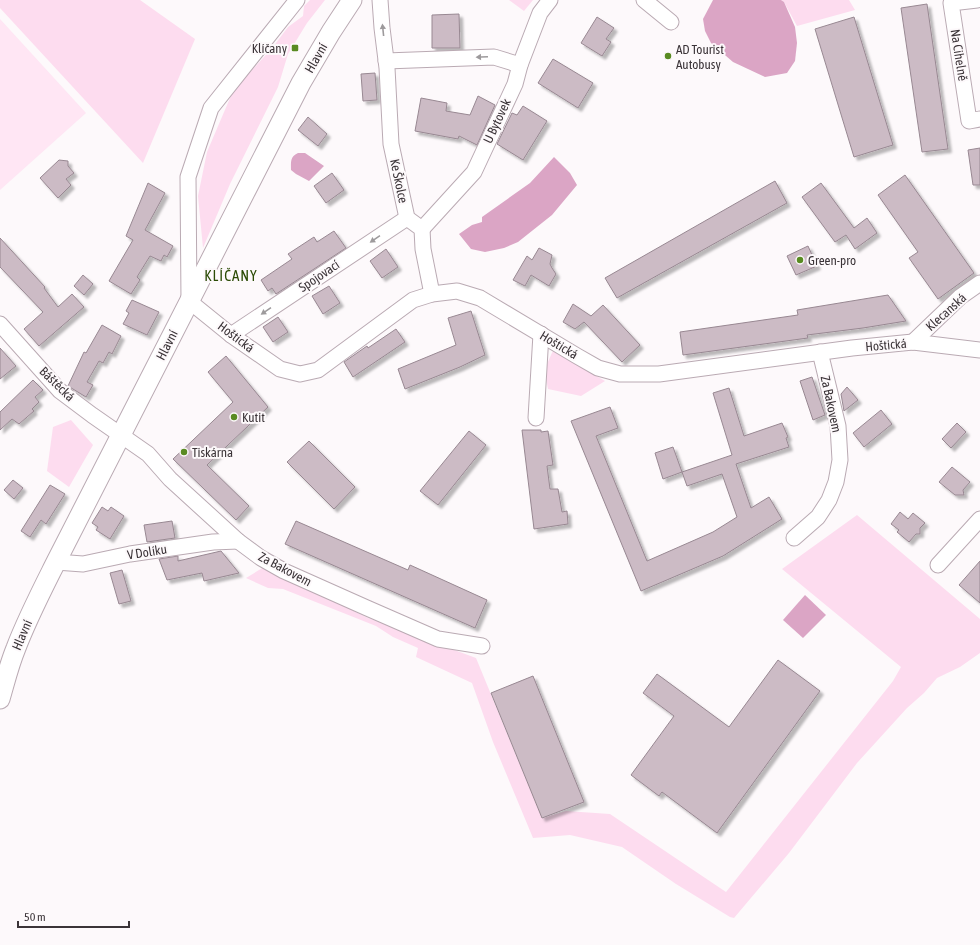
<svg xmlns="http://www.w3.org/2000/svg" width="980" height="945" font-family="'Asap Condensed',sans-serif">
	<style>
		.built { fill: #ffe6f4 }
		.green { fill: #fddcef }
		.water { fill: #dba5c5 }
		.building { fill: #ccbbc5; stroke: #988892; filter: url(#shadow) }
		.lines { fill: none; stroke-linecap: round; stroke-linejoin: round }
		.minor-casing { stroke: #baaab3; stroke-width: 17 }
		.major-casing { stroke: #baaab3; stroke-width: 21 }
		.minor { stroke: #fff; stroke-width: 15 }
		.major { stroke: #fff; stroke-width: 19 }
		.oneway { fill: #9d9a9c }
		.poi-dot { fill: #598b22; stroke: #fdf9fb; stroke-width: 1.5 }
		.labels { text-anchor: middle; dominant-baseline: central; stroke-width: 4; stroke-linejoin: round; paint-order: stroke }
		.poi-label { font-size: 13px; fill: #3b3438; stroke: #fdf9fb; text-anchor: start }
		.street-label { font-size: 13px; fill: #3b3438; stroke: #fdf9fb }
		.quarter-label { font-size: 15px; letter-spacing: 1px; fill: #2b4b05; stroke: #fdf9fb }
	</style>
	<defs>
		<filter id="shadow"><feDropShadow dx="3.5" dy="3.5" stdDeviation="1" flood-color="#0004"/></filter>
	</defs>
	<rect width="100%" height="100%" fill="#fdf9fb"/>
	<polygon class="built" points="0,19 86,113 0,190"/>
	<g class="green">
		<polygon points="0,0 140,0 195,39 143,163 0,8"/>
		<polygon points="310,0 325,0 307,23 288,54 278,87 230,184 203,248 198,196 207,152 233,91 273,47 288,27 303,16 304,6"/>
		<polygon points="509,0 533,0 524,11"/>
		<polygon points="781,0 849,0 855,10 797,26 784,2"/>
		<path d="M553 351 605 381 581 396 548 389C544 371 545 367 553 351Z"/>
		<polygon points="71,420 93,445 69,487 47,471 53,427"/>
		<polygon points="857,515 980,619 980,653 960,667 937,678 924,693 907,708 857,763 789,853 734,918 730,917 676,884 622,847 570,835 533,838 493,742 472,683 416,657 418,648 393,637 376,626 283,589 268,588 246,578 264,567 368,618 476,658 542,818 566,811 610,814 726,892 893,681 901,667 782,569"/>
	</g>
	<g class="water">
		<polygon points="713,0 781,0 784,2 795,27 797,43 795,61 787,73 765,77 733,62 711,43 705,31 703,19"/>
		<path d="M298 153H305L324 166 309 181 296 174 291 170C291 161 290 157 298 153Z"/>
		<polygon points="554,157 570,173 577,185 552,215 518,242 504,248 485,252 471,249 459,234 472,225 482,222 482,217 530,183"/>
		<polygon points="805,595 826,615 803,638 783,620"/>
	</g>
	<g class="building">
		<polygon points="927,4 948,149 922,152 901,8"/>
		<polygon points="459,14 460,48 432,48 432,15"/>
		<polygon points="597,17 614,28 606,39 611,42 602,56 581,43"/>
		<polygon points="854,17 893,145 854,157 815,29"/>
		<polygon points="553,59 593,83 578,108 538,83"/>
		<polygon points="375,73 377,100 363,101 361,74"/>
		<polygon points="478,96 495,105 477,145 459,136 458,139 415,131 421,98 447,103 446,111 470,115"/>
		<polygon points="523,106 547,121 523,160 497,144 512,113 517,115"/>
		<polygon points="308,117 327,134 318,146 298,130"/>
		<polygon points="980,148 980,185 973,185 968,150"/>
		<polygon points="59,160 68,161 68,166 74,173 66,179 71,185 58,198 40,178"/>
		<polygon points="332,173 344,190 326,203 314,186"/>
		<polygon points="905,175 974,273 938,299 909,258 918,252 878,195"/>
		<polygon points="775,181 787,203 617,298 605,278"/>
		<polygon points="148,183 165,193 145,230 173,246 167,257 164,255 161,261 150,256 137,277 140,280 131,294 109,281 133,240 126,236"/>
		<polygon points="821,183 854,228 867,218 877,233 855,249 846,235 835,242 802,197"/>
		<polygon points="334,231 346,248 276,294 272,288 268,291 261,280 292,259 288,254 314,237 317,242"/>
		<polygon points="0,238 45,287 44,288 58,307 72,294 84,307 39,346 24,329 43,312 0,267"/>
		<polygon points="808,246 817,266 796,275 787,256"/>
		<polygon points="539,248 552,255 550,264 552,268 556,274 549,286 531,275 525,286 513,280 527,256 532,260"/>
		<polygon points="386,249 398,267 382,278 370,261"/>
		<polygon points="83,275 93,284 84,295 74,286"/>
		<polygon points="329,286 340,303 323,314 312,296"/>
		<polygon points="888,295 906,321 863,328 807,335 808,338 683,355 680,332 798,315 797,310"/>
		<polygon points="132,300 159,312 147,335 123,324 129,313 126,311"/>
		<polygon points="573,304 591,316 603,305 640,345 622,362 584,322 575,329 563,322"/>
		<polygon points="471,311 485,355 460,367 405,389 398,369 456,345 448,318"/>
		<polygon points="278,317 288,332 273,342 263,327"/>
		<polygon points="102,325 121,336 112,354 109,352 103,363 99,361 87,382 93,385 86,397 68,386 84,352 86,353"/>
		<polygon points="396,329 405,342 353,377 344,362 367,346 368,348"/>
		<polygon points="0,348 16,366 0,379"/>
		<polygon points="226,356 268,407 207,465 249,506 236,520 173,459 233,402 208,372"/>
		<polygon points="812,377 825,415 813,420 800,381"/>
		<polygon points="33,380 43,390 35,397 39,402 32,409 34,411 19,424 12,419 0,430 0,412"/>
		<polygon points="847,387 858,400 844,411 841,394"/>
		<polygon points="729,388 744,436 782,423 788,437 786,438 789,447 736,464 751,508 769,497 782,519 723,556 641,591 571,421 610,407 618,428 596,436 647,561 713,532 737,517 722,474 687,486 682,472 732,455 713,393"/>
		<polygon points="881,410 892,424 864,447 853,433"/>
		<polygon points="957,423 966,432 951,448 942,439"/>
		<polygon points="522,430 541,430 541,432 548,431 553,465 547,466 550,489 558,489 562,512 567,511 568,524 534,529"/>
		<polygon points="469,431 486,445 438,505 420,491"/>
		<polygon points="309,441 355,487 334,509 287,462"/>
		<polygon points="673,447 682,472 663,479 655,453"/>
		<polygon points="952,467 970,482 963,490 964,495 955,495 939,482"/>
		<polygon points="13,480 23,488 14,499 4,490"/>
		<polygon points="50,485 65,494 46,524 41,520 30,537 21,531"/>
		<polygon points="102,507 108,511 111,507 124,516 110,539 96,530 98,527 92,523"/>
		<polygon points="900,512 908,519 913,513 925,523 920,528 920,534 916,534 909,542 897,532 899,530 891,524"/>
		<polygon points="172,521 175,538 147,542 144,525"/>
		<polygon points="296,521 408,570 410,565 487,600 475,628 285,544"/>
		<polygon points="221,551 239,573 204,581 202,573 167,580 159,559 178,556 178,561"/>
		<polygon points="980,561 980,603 959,585"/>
		<polygon points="122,570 131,601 119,604 110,573"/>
		<polygon points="778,660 820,691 717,833 662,792 659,796 631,775 674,716 643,693 657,674 729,727"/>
		<polygon points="533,676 584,802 542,818 491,693"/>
	</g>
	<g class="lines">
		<g class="minor-casing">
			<g id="minor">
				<polyline points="297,0 211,108 188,177 189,301 231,335 280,369 300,374 318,370 413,300 432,294 457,291 480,298 577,356 598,368 620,374 659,374 852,348 913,342 980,350"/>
				<polyline points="380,0 382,28 387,68 391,144 407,218 422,229 423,249 432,294"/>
				<polyline points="644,0 671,22"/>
				<polyline points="977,0 951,3 969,121 980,119"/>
				<polyline points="386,61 494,57 520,65"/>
				<polyline points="422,229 474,172 515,84 520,65 540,13 550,0"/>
				<polyline points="0,324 60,391 92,415 148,454 170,479 238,541 261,558 284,571 367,608 438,639 482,646"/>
				<polyline points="231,335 407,218"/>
				<polyline points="913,342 960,297 980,283"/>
				<polyline points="536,418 541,334"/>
				<polyline points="794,538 818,517 829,500 836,482 840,460 838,426 820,352"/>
				<polyline points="56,562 83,564 130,554 213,542 238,541"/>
				<polyline points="938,565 980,519"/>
			</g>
		</g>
		<g class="major-casing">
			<path id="major" d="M0 699C5 682 9 665 16 648 27 619 42 590 56 562L301 83 331 32 352 0"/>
		</g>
		<use href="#minor" class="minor"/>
		<use href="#major" class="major"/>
	</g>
	<defs><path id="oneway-solid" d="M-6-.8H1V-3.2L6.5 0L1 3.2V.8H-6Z"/></defs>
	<g class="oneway">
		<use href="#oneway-solid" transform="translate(383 30) rotate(-96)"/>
		<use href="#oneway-solid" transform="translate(482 57) rotate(178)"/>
		<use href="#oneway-solid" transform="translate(375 239) rotate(146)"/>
		<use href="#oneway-solid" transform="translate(266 311) rotate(146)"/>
	</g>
	<g class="poi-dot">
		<rect x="291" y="44" width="8" height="8" rx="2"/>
		<circle cx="668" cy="56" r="4"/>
		<circle cx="800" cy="260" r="4"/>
		<circle cx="234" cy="417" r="4"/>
		<circle cx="184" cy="452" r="4"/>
	</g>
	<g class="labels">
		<g class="poi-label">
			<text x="287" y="48" text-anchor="end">Klíčany</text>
			<text x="676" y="49">AD Tourist<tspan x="676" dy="15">Autobusy</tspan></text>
			<text x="808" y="260">Green-pro</text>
			<text x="242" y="417">Kutit</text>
			<text x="192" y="452">Tiskárna</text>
		</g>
		<g class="street-label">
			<text transform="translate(959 55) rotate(81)">Na Cihelně</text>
			<text transform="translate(316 58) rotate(-60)">Hlavní</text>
			<text transform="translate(497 121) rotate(-65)">U Bytovek</text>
			<text transform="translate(399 181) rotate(78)">Ke Školce</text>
			<text transform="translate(319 276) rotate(-34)">Spojovací</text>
			<text transform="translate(946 312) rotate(-42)">Klecanská</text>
			<text transform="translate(236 337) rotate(37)">Hoštická</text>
			<text transform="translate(167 345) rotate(-63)">Hlavní</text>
			<text transform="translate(559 345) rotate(31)">Hoštická</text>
			<text transform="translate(886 345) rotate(-5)">Hoštická</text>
			<text transform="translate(57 384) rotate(44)">Báštěcká</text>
			<text transform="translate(831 404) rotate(78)">Za Bakovem</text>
			<text transform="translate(147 552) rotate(-9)">V Dolíku</text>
			<text transform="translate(285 569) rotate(28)">Za Bakovem</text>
			<text transform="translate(22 635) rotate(-67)">Hlavní</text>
		</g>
		<g class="quarter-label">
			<text x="231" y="275">KLÍČANY</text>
		</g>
	</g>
	<path d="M18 921v6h111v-6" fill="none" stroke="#3b3438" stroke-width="2"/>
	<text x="24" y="921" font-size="12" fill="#3b3438" stroke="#fdf9fb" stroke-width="3" paint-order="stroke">50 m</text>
</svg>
